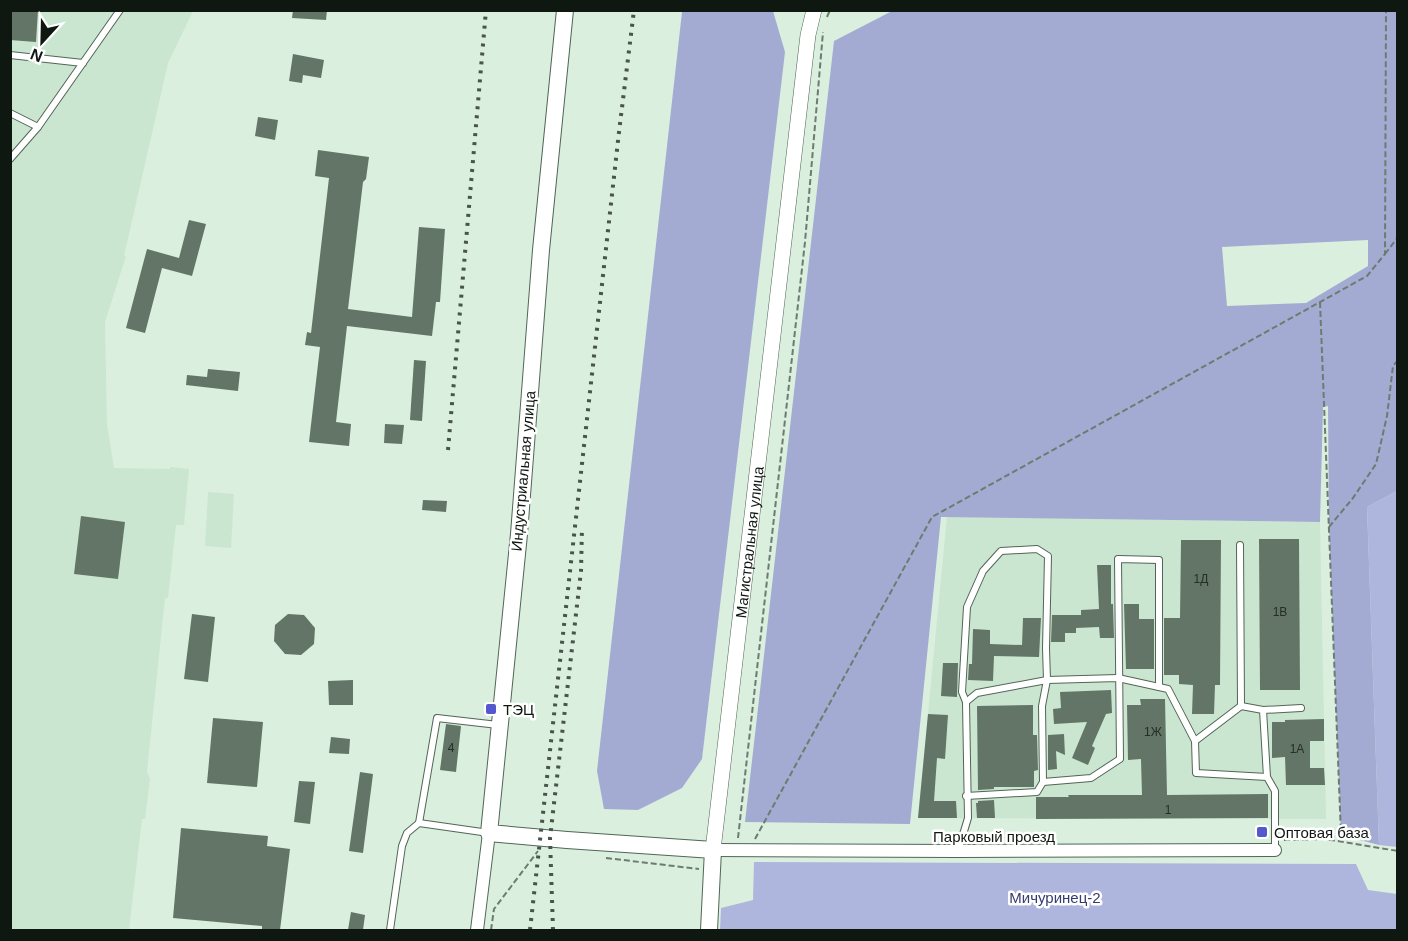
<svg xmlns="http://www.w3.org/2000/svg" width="1408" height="941" font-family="Arial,sans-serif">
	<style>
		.built { fill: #cbe6d0 }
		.green { fill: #afb6de }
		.forest { fill: #a4abd3; fill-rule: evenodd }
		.building { fill: #637566 }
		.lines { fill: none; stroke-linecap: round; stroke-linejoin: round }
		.service-casing { stroke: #526556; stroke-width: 8 }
		.minor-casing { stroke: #526556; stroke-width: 14 }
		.tertiary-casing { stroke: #526556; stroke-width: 16 }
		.secondary-casing { stroke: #526556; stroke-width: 18 }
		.path { stroke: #6d7b70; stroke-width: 2; stroke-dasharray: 6 3; stroke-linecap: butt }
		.service { stroke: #fff; stroke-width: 6 }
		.minor { stroke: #fff; stroke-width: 12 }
		.tertiary { stroke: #fff; stroke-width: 15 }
		.secondary { stroke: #fff; stroke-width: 16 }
		.rail { stroke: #49554b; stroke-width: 4; stroke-dasharray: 3 6; stroke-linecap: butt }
		.poi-dot { fill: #5557ce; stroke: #fff; stroke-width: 2 }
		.labels { text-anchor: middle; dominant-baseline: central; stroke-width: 5; stroke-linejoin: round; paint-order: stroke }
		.number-label { font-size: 12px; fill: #242e26 }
		.street-label { font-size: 15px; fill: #0f1711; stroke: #fff }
		.poi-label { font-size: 15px; fill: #0f1711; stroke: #fff; text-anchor: start }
		.park-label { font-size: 15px; fill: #373c70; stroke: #fff }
	</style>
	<rect width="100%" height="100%" fill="#daefde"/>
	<g class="built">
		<polygon points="10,11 193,11 168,63 124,256 126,256 105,322 107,424 114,468 170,469 170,467 189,469 184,525 176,525 168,598 165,598 147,772 150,779 145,819 142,819 129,930 11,930"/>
		<polygon points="208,492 234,494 231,548 205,546"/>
		<polygon points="947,516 1320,522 1326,819 918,818"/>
	</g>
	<g class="green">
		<polygon points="1397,491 1397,847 1379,845 1367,507"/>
		<polygon points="754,862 1356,864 1368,890 1397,894 1397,930 720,930 721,908 753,900"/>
	</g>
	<g class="forest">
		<polygon points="687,10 773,11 785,52 702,759 682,788 638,810 604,809 597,771 682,12"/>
		<path d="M892 11H1397V491L1367 507 1379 845 1341 835 1329 528 1328 406 1323 407 1320 522 941 517 910 824 745 822 834 41ZM1368 240V266L1306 303 1227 306 1222 247Z"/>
	</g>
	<g class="building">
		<polygon points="10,10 38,10 36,42 10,40"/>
		<polygon points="293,10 327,10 326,20 292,18"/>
		<polygon points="293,54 324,60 321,78 303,75 302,83 289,81"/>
		<polygon points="258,117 278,120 275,140 255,136"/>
		<polygon points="318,150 369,157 366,179 363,182 348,309 412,317 419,227 445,229 440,302 436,302 432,336 347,326 336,422 351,424 349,446 309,442 320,347 305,345 307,332 311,333 329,178 315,176"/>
		<polygon points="189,220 206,224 192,276 162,268 145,333 126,328 147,249 179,258"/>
		<polygon points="414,360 426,361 422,421 410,420"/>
		<polygon points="208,369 240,372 238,391 186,385 187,375 207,377"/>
		<polygon points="385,424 404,425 402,444 384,443"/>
		<polygon points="423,500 447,501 446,512 422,510"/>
		<polygon points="81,516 125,522 118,579 74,574"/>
		<polygon points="1259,539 1299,539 1300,690 1260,690"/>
		<polygon points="1181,540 1221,540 1220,685 1215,685 1214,714 1192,714 1193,685 1179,684 1179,675 1164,675 1164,618 1180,618"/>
		<polygon points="1097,565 1111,565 1111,604 1113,604 1114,638 1100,638 1099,627 1076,628 1076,633 1065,633 1065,642 1051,642 1052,615 1081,615 1081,610 1099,609"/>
		<polygon points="1124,604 1139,604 1139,619 1154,619 1154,669 1126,669"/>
		<polygon points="192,614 215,617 208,682 184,679"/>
		<polygon points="288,614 304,615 315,628 314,644 301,655 285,654 274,641 275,625"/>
		<polygon points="1023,618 1041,618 1039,657 994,656 993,681 968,680 969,664 972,664 973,629 990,630 990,644 1022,645"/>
		<polygon points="943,663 958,663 957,697 941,696"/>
		<polygon points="353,680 353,705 329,705 328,681"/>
		<polygon points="1111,690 1112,713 1106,714 1092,746 1095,748 1088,765 1072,758 1087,722 1054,724 1053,709 1061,708 1060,692"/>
		<polygon points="1140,699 1165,699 1167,795 1268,794 1268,818 1036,819 1036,797 1069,797 1068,795 1142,795 1141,759 1128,760 1127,705 1141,705"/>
		<polygon points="1033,705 1033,735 1037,735 1038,770 1034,771 1034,787 994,787 994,789 978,790 977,706"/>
		<polygon points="928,714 948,715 945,759 937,758 934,801 956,801 957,818 918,818"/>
		<polygon points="213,718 263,722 257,787 207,783"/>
		<polygon points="1324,719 1324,741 1310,741 1310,768 1324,768 1325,785 1286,785 1285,757 1272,758 1272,722 1285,722 1285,720"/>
		<polygon points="446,724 461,726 456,772 440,770"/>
		<polygon points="1064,734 1065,755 1056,751 1057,769 1048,770 1048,735"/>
		<polygon points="331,737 350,739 349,754 329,753"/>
		<polygon points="360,772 373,774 363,853 349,851"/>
		<polygon points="299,781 315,782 310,824 294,822"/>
		<polygon points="994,800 995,818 977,818 976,803 978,803 978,801"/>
		<polygon points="181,828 268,836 267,846 290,849 280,930 262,930 262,926 173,918"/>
		<polygon points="351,912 365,915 363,930 348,930"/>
	</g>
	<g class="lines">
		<g class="service-casing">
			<g id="service">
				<polyline points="10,55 83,63"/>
				<polyline points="10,113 38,127"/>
				<polyline points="10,159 38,127 120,10"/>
				<polyline points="1240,545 1241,706 1263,710 1267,777"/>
				<polyline points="966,702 962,692 967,607 983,571 1001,551 1037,549 1048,556 1046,648 1047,680 1042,706 1043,782 1091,778 1120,759 1118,559 1159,560 1159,687"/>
				<polyline points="1263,710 1301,708"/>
				<polyline points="1195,741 1241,706"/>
				<polyline points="966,796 1037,792 1043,782"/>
				<polyline points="419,823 437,718 498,725"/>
				<polyline points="958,851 968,818 966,702 977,693 1047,680 1118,678 1168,689 1195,741 1196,773 1267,777 1275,791 1275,850"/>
				<polyline points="390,930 402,846 407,833 419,823 489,833"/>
			</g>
		</g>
		<g class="minor-casing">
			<g id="minor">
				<polyline points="713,850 958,851 1275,850"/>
				<polyline points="477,930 489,833"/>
			</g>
		</g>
		<g class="tertiary-casing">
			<g id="tertiary">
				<path id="s1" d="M713 850 808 35 814 10"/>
			</g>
		</g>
		<g class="secondary-casing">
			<polyline id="secondary" points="565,10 541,250 519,534 489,833 567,840 713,850 709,930"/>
		</g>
		<g class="path">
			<polyline points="827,17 830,10"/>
			<polyline points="1385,254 1398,237"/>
			<polyline points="1320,302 1341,835 1328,838"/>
			<polyline points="1329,527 1353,498 1376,464 1387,416 1393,366 1398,360"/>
			<polyline points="738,838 805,242 823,32"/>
			<polyline points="755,839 932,517 1367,276 1385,254 1386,10"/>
			<polyline points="1284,840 1325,839 1398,851"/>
			<polyline points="606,858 699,869"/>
			<polyline points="491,930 494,909 538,851"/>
		</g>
		<use href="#service" class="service"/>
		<use href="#minor" class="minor"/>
		<use href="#tertiary" class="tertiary"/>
		<use href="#secondary" class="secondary"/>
		<g class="rail">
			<polyline points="448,450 486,10"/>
			<polyline points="530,930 619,132 634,10"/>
			<polyline points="553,930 550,838 581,571 582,527"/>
		</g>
	</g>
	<g class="poi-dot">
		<rect x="485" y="703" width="12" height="12" rx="3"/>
		<rect x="1256" y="826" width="12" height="12" rx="3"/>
	</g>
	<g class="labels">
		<g class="number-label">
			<text x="1201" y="579">1Д</text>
			<text x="1280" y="612">1В</text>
			<text x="1153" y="732">1Ж</text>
			<text x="451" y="748">4</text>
			<text x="1297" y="749">1А</text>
			<text x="1168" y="810">1</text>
		</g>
		<g class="street-label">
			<text transform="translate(523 471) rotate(-85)">Индустриальная улица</text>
			<text stroke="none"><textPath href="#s1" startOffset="310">Магистральная улица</textPath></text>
			<text x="994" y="836">Парковый проезд</text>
		</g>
		<g class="poi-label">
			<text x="503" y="709">ТЭЦ</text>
			<text x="1274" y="832">Оптовая база</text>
		</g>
		<g class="park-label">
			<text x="1055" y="897">Мичуринец-2</text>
		</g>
	</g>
	<rect width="1408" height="941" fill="none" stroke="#0f1711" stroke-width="24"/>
	<g transform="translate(42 42) rotate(202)" stroke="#ffffff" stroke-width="4.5" paint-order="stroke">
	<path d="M0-4.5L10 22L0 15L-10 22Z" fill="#0f1711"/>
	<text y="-9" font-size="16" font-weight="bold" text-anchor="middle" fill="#0f1711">N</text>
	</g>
</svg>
